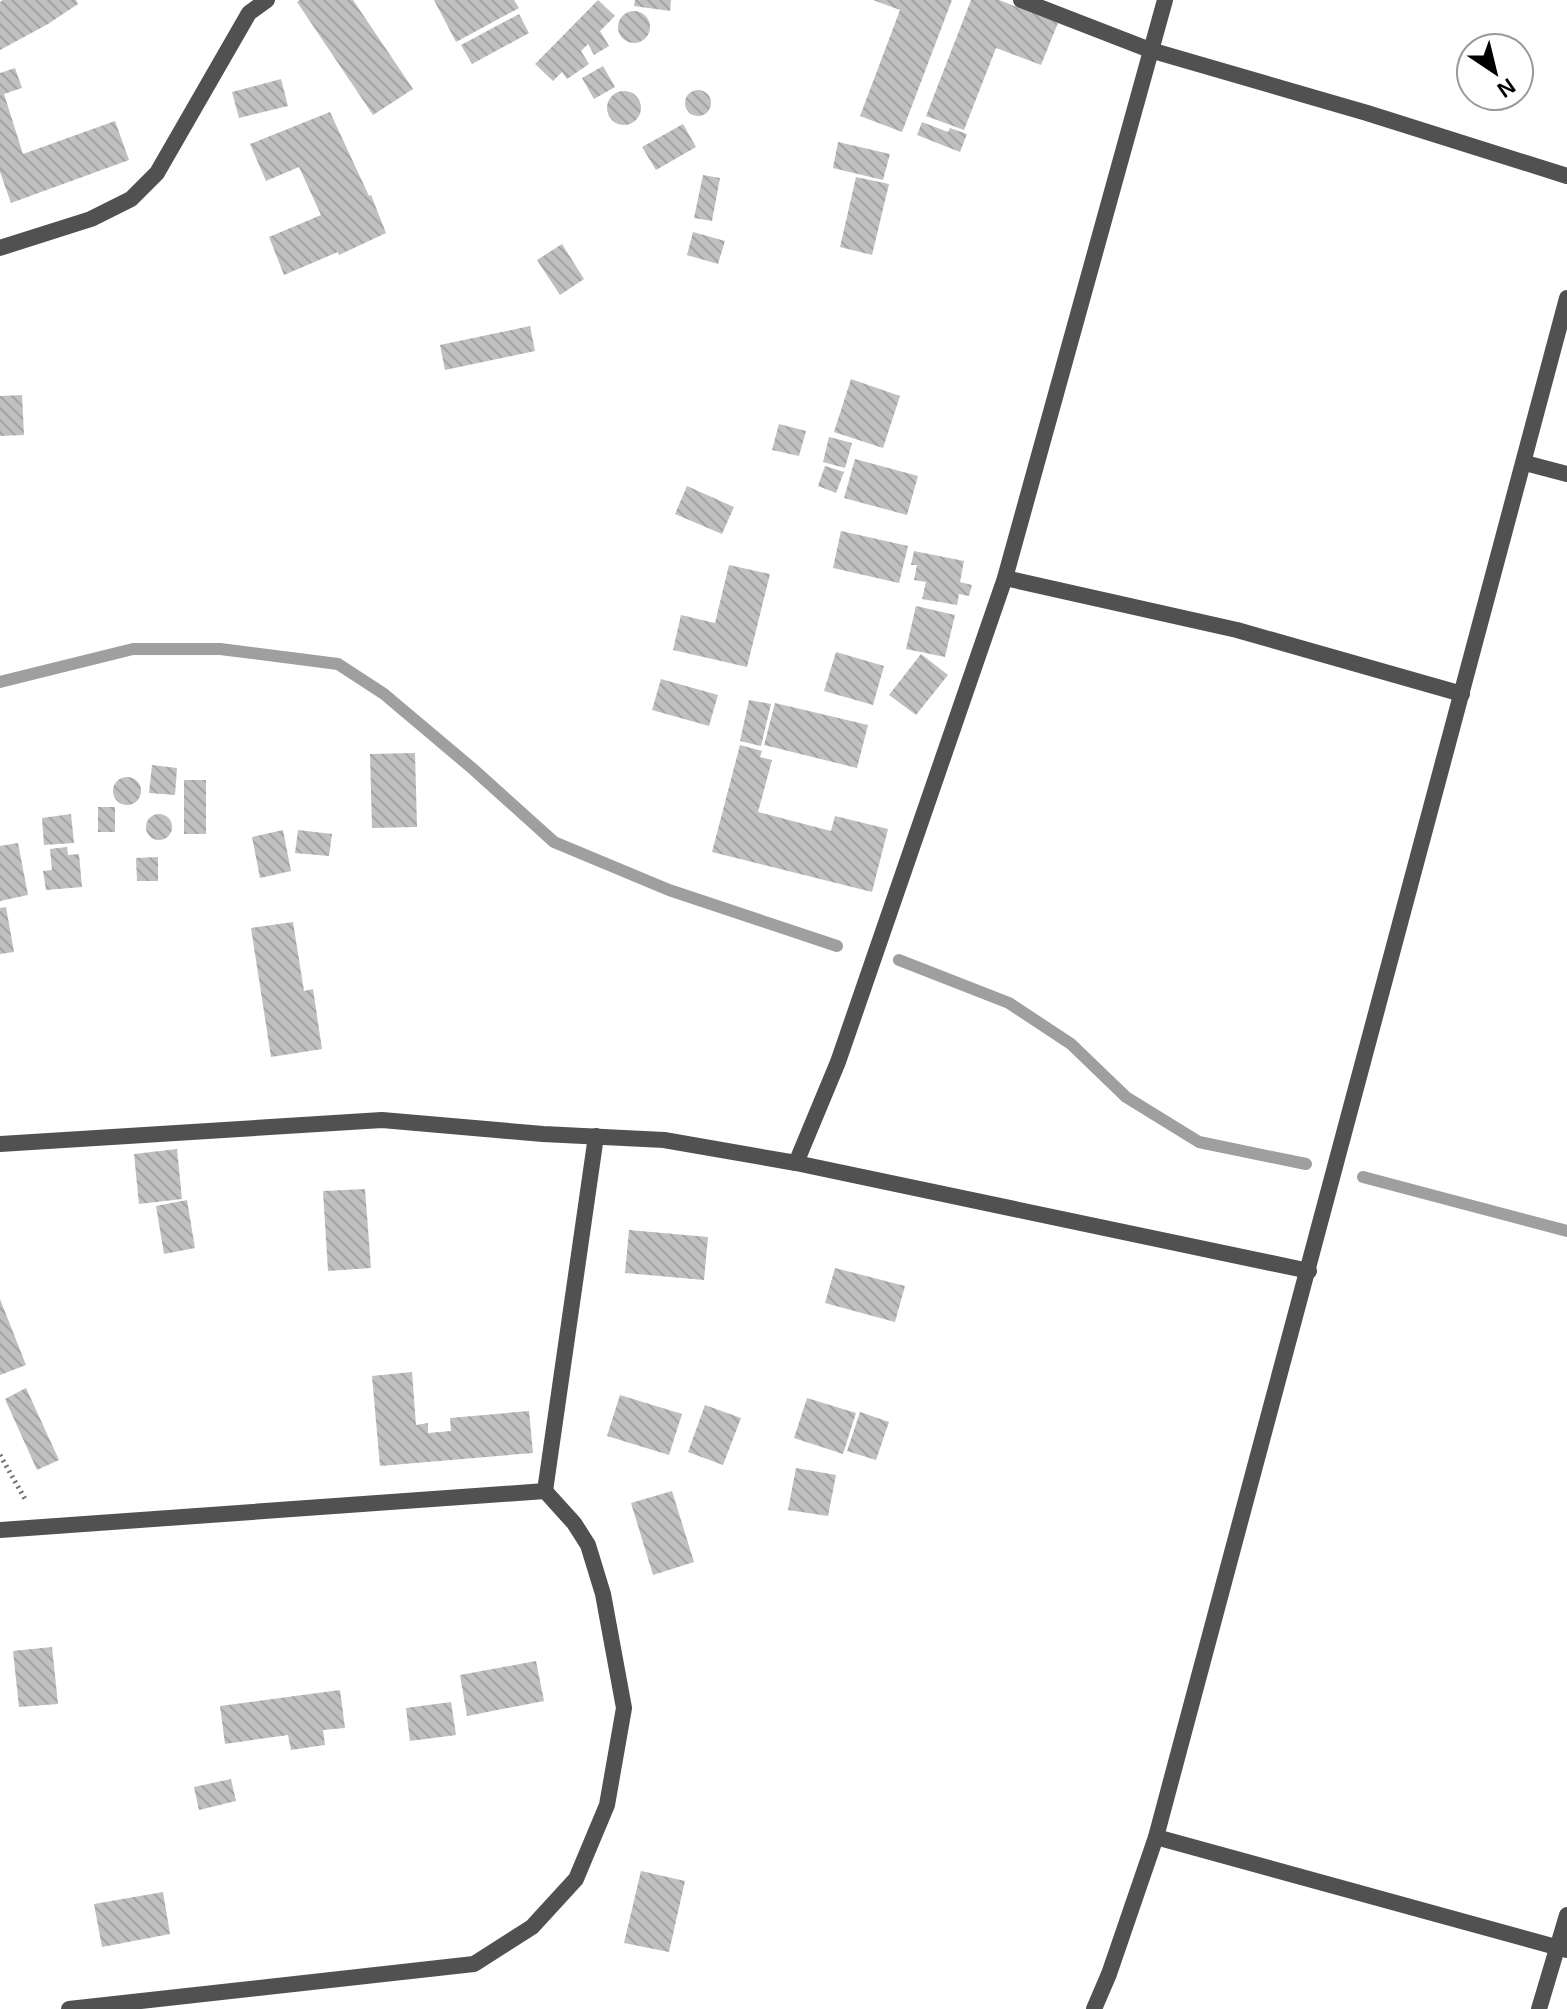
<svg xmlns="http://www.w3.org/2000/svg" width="1567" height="2009" font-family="Arial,sans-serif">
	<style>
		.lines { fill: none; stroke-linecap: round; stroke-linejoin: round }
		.stream { stroke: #9f9f9f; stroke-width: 12 }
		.building { fill: url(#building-back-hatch) }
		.path { stroke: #737373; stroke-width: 5; stroke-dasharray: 2 4; stroke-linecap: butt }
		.minor { stroke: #515151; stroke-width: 16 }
	</style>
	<defs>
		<pattern id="building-back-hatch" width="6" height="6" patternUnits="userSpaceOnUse" patternTransform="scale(2)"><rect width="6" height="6" fill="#c0c0c0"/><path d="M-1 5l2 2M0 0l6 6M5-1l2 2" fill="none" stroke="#a3a3a3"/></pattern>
	</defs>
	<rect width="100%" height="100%" fill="#fff"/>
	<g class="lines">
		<g class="stream">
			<polyline points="0,682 133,649 220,649 338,664 384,694 473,769 554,842 669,890 837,946"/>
			<polyline points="899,960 1009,1003 1071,1044 1126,1097 1199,1142 1306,1164"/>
			<polyline points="1363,1177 1567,1231"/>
		</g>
	</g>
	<g class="building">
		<polygon points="3,0 76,0 78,4 48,24 0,50 0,2"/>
		<polygon points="300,0 353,0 413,89 373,115 297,2"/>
		<polygon points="434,0 514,0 519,8 456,42"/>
		<polygon points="598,0 615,16 600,31 609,46 594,55 588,44 581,51 589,64 567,79 562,72 553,81 535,64"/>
		<polygon points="635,0 671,0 670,11 634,6"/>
		<polygon points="873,0 952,0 902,132 860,116 900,10"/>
		<polygon points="971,0 999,0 1058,23 1041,65 996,48 964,130 926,116"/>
		<circle cx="634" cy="27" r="16"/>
		<polygon points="519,14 529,33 472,64 461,45"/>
		<polygon points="603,66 615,87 594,99 582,78"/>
		<polygon points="15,68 22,88 4,94 23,154 115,121 129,160 11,203 0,172 0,73"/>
		<polygon points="281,79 288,106 239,118 232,92"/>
		<circle cx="698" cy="103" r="13"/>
		<circle cx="624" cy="108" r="17"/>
		<polygon points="330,112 369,196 371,195 386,233 339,255 338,252 284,275 269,237 321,215 299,167 266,181 250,144"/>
		<polygon points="922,122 948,132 950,128 967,134 960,152 917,135"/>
		<polygon points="683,124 696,147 656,170 642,147"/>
		<polygon points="838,142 890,154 883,180 833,168"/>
		<polygon points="703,175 720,178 712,221 694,218"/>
		<polygon points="856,177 889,184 872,255 840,247"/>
		<polygon points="693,232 725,241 718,264 687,255"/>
		<polygon points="562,244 584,279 560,295 537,260"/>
		<polygon points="530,326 535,351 445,370 440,345"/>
		<polygon points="851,379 900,396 883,448 834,432"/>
		<polygon points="22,395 24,435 0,436 0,396"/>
		<polygon points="779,424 806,431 799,456 772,450"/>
		<polygon points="829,437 852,443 845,468 823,462"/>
		<polygon points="855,459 918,476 907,515 844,498"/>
		<polygon points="825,466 844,472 836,493 818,486"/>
		<polygon points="687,486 734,507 722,534 675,514"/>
		<polygon points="841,531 908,546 899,583 833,568"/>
		<polygon points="914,551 964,561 960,582 972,585 969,596 959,594 957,605 922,599 926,582 914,580 917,565 911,565"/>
		<polygon points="729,565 770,574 747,667 673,650 681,615 715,623"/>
		<polygon points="916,606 955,615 945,657 906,649"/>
		<polygon points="836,652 884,666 873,705 824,691"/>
		<polygon points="921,654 948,675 916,715 889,695"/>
		<polygon points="661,679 718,695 709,726 652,710"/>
		<polygon points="749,700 771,704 761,746 740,741"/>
		<polygon points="775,703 868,725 857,768 764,745"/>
		<polygon points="740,745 762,751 760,757 772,760 758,812 831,831 835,816 888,829 872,892 712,852"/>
		<polygon points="415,753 417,827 372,828 370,754"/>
		<polygon points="152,765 177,768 175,795 149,793"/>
		<circle cx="127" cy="791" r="14"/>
		<rect x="184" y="780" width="22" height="54"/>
		<rect x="98" y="807" width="17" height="25"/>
		<polygon points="71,814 74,843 44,845 42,818"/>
		<circle cx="159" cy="827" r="13"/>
		<polygon points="283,830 291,871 260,878 252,837"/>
		<polygon points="298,830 332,834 329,856 295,853"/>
		<polygon points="18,843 28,895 0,901 0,846"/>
		<polygon points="67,847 68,855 79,854 82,887 46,890 43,871 52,870 50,849"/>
		<polygon points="158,857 158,881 137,881 136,858"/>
		<polygon points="6,907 14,952 0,954 0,908"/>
		<polygon points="293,922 304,991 313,989 322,1049 271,1057 251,928"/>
		<polygon points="177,1149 182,1199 139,1204 134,1154"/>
		<polygon points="365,1189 371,1268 328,1271 323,1191"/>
		<polygon points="187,1200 195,1248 164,1254 156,1206"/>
		<polygon points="629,1230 708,1237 704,1280 625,1273"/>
		<polygon points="835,1268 905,1286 895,1322 825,1303"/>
		<polygon points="0,1299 26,1365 0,1375"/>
		<polygon points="412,1372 416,1425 428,1423 428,1433 451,1431 450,1418 529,1411 533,1453 380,1466 372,1376"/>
		<polygon points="26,1388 59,1460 37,1470 5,1399"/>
		<polygon points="620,1395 682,1414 669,1455 607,1436"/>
		<polygon points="807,1398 856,1413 843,1454 794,1438"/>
		<polygon points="705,1405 741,1418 723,1465 688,1452"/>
		<polygon points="860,1412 889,1422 876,1460 847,1451"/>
		<polygon points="796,1468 836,1475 828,1516 788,1510"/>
		<polygon points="672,1491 694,1562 653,1575 631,1503"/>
		<polygon points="52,1647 58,1704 19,1707 13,1651"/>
		<polygon points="536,1661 544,1701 467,1716 460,1675"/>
		<polygon points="340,1690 345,1728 323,1730 325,1745 291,1750 288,1735 225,1744 220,1706"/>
		<polygon points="451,1702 456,1735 410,1741 406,1708"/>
		<polygon points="231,1779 236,1801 199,1810 194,1787"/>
		<polygon points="641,1871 685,1881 669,1952 624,1943"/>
		<polygon points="163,1892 170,1934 102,1947 94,1904"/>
	</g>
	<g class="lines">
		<polyline class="path" points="0,1455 25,1499"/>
		<g class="minor">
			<polyline points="1021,0 1150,50 1367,113 1567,176"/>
			<polyline points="0,248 91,219 131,199 157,173 249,13 267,0"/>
			<polyline points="1525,463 1567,474"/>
			<polyline points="1005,578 1237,630 1462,694"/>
			<polyline points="0,1144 382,1120 543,1134 664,1140 796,1163 1309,1271"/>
			<polyline points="796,1163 838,1062 1005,578 1165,0"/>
			<polyline points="545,1491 596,1136"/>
			<polyline points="0,1530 545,1491"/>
			<polyline points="1156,1837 1567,1950"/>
			<polyline points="69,2009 474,1964 532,1927 576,1879 607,1805 624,1708 603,1594 588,1545 574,1523 545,1491"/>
			<polyline points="1094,2009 1109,1974 1156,1837 1567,298"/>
			<polyline points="1539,2009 1567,1915"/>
		</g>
	</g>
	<g transform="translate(1495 72) rotate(145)"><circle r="38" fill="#ffffff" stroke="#999999" stroke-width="2"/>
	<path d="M0-6L14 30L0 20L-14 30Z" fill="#000000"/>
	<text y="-12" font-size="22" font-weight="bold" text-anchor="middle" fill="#000000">N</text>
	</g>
</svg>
